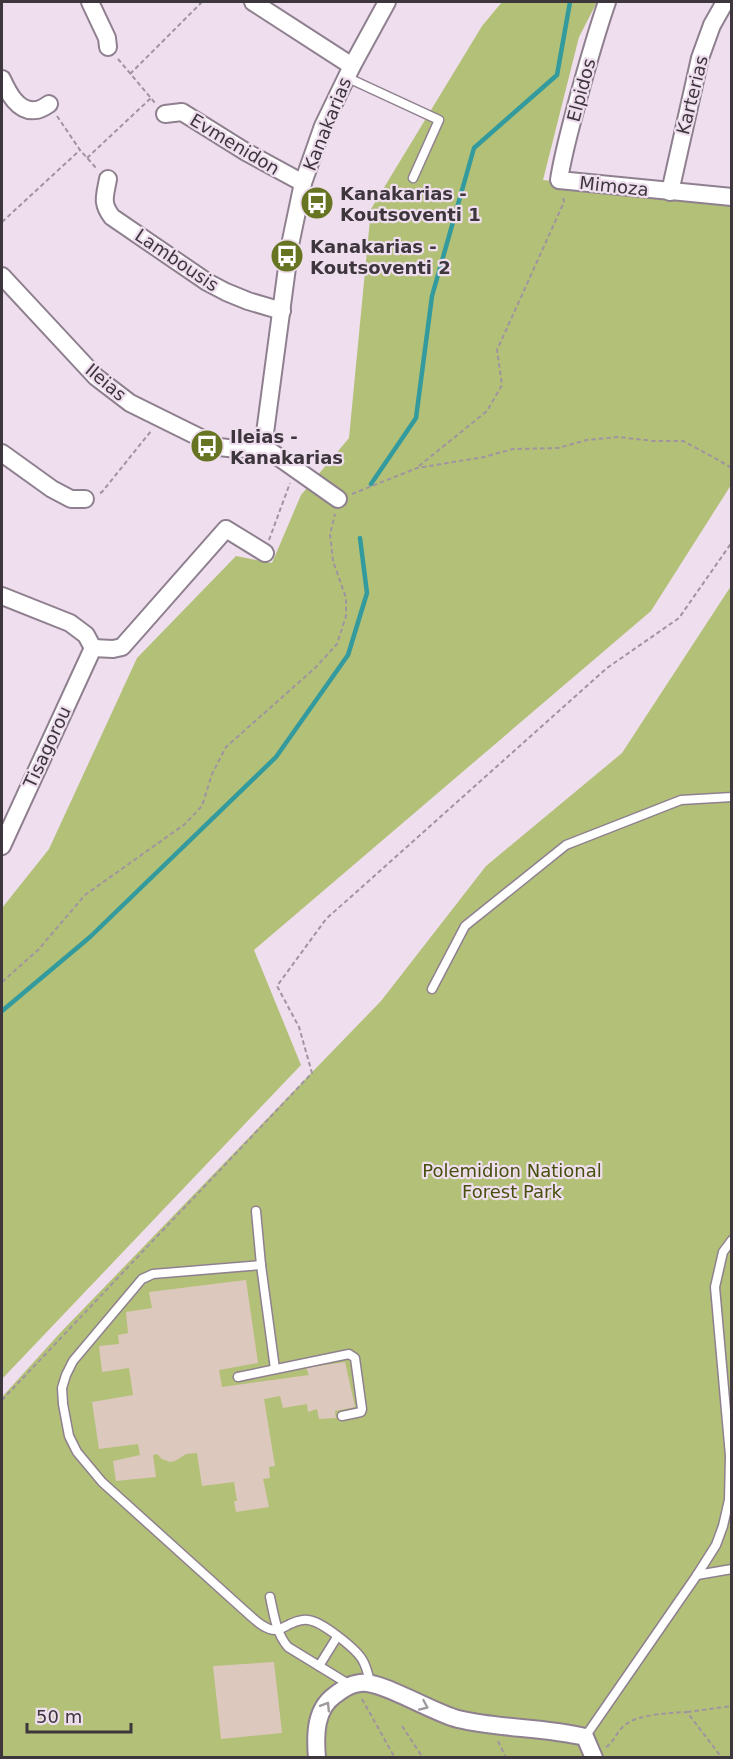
<svg xmlns="http://www.w3.org/2000/svg" width="733" height="1759" font-family="'DejaVu Sans',sans-serif">
	<style>
		.green { fill: #b3c077 }
		.lines { fill: none; stroke-linecap: round; stroke-linejoin: round }
		.stream { stroke: #339a9d; stroke-width: 4.5 }
		.building { fill: #ddc8bd }
		.service-casing { stroke: #8f808f; stroke-width: 11 }
		.minor-casing { stroke: #8f808f; stroke-width: 20 }
		.path { stroke: #a094a0; stroke-width: 2; stroke-dasharray: 4.5 3; stroke-linecap: butt }
		.service { stroke: #fff; stroke-width: 8 }
		.minor { stroke: #fff; stroke-width: 16 }
		.oneway { stroke: #9e9a9e }
		.labels { text-anchor: middle; dominant-baseline: central; stroke-width: 4.5; stroke-linejoin: round; paint-order: stroke }
		.street-label { font-size: 18px; fill: #3d363d; stroke: #efdeee }
		.poi-label { font-size: 18px; font-weight: bold; fill: #3d363d; stroke: #efdeee; text-anchor: start }
		.park-label { font-size: 18px; fill: #464f0c; stroke: #efdeee }
	</style>
	<rect width="100%" height="100%" fill="#efdeee"/>
	<g class="green">
		<polygon points="502,2 597,2 579,37 543,180 731,199 731,485 651,611 254,950 301,1065 2,1379 2,908 49,849 137,658 236,556 272,563 301,495 349,438 371,209 482,26"/>
		<polygon points="731,586 731,1757 2,1757 2,1397 60,1333 381,1001 486,866 622,753"/>
	</g>
	<g class="lines">
		<g class="stream">
			<polyline points="371,484 416,418 432,296 474,148 557,75 570,2"/>
			<polyline points="2,1011 90,937 276,757 348,655 367,593 360,538"/>
		</g>
	</g>
	<g class="building">
		<polygon points="246,1280 258,1363 219,1370 222,1387 309,1375 306,1368 345,1362 355,1407 335,1411 336,1418 319,1419 317,1409 308,1412 307,1404 283,1408 280,1396 264,1399 275,1466 269,1467 270,1478 263,1479 269,1507 236,1512 234,1501 237,1501 234,1482 202,1486 197,1453 186,1454 175,1461 170,1462 162,1459 157,1454 153,1455 156,1477 116,1481 113,1461 140,1455 138,1444 99,1449 92,1402 133,1395 129,1368 102,1372 99,1346 119,1344 118,1335 128,1333 126,1312 152,1308 149,1292"/>
		<polygon points="274,1662 282,1733 221,1739 213,1666"/>
	</g>
	<g class="lines">
		<g class="service-casing">
			<g id="service">
				<polyline points="346,77 439,120 413,178"/>
				<polyline points="432,989 465,926 566,845 681,800 732,797"/>
				<polyline points="256,1211 261,1265 275,1369"/>
				<path d="M261 1265 153 1274 142 1279 73 1361 66 1375 62 1388 63 1404 69 1436 77 1452 102 1482 245 1611C253 1618 265 1631 277 1630 281 1629 286 1626 290 1624 295 1622 301 1619 308 1620 321 1621 357 1649 363 1661 367 1668 368 1676 371 1683"/>
				<polyline points="238,1377 349,1354 355,1358 362,1409 361,1412 342,1416"/>
				<polyline points="697,1575 732,1569"/>
				<path d="M270 1597C274 1615 276 1633 288 1647L350 1685"/>
				<polyline points="319,1666 337,1637"/>
				<polyline points="585,1737 697,1575 716,1545 723,1526 729,1500 730,1456 715,1287 723,1252 732,1240"/>
			</g>
		</g>
		<g class="minor-casing">
			<g id="minor">
				<polyline points="90,2 107,38 108,47"/>
				<polyline points="253,2 352,66"/>
				<path d="M607 2C596 34 587 66 578 99 571 126 563 153 559 180L732 197"/>
				<path d="M2 79C8 92 18 113 36 110 40 110 46 106 49 104"/>
				<polyline points="165,114 182,112 246,152 303,183"/>
				<path d="M108 179C105 196 101 203 112 217L207 282 226 292 248 301 282 311"/>
				<polyline points="670,192 700,58 712,25 725,2"/>
				<polyline points="2,276 96,377 130,403 219,447 237,449 252,448 260,444 265,433 290,245 303,183 323,126 352,66 387,2"/>
				<polyline points="260,444 338,499"/>
				<polyline points="2,453 52,489 71,499 85,499"/>
				<polyline points="2,596 70,623 86,635 93,648"/>
				<polyline points="93,648 113,649 122,647 226,529 265,553"/>
				<polyline points="2,846 93,648"/>
				<path d="M317 1758C315 1735 315 1709 335 1695 343 1689 350 1684 360 1683 381 1680 433 1713 458 1719 500 1729 544 1727 585 1737L594 1758"/>
			</g>
		</g>
		<g class="path">
			<polyline points="118,59 155,103"/>
			<polyline points="130,74 202,2"/>
			<polyline points="57,116 80,150 97,169"/>
			<polyline points="87,158 151,98"/>
			<polyline points="2,222 80,150"/>
			<polyline points="419,466 487,411 502,385 497,350 564,202 563,196"/>
			<polyline points="100,493 102,492 151,431"/>
			<polyline points="352,494 417,468 484,457 513,449 558,448 587,440 618,437 654,441 683,441 713,457 732,468"/>
			<polyline points="269,540 290,483"/>
			<polyline points="2,982 38,950 85,895 185,824 202,806 212,774 226,747 315,668 337,644 346,616 346,598 333,561 330,534 335,514"/>
			<polyline points="2,1400 312,1073 299,1027 277,986 326,919 607,668 679,618 732,542"/>
			<polyline points="362,1699 395,1758"/>
			<polyline points="687,1712 732,1706"/>
			<polyline points="402,1726 423,1758"/>
			<polyline points="498,1741 506,1758"/>
			<path d="M606 1747C614 1742 617 1731 625 1725 638 1714 670 1713 687 1712L722 1758"/>
		</g>
		<use href="#service" class="service"/>
		<use href="#minor" class="minor"/>
	</g>
	<defs><path id="oneway-chevron" d="M-2-3.5L2.5 0L-2 3.5" fill="none" stroke-width="1.6" stroke-linecap="round" stroke-linejoin="round" transform="scale(1.5)"/></defs>
	<g class="oneway">
		<use href="#oneway-chevron" transform="translate(326 1706) rotate(-58)"/>
		<use href="#oneway-chevron" transform="translate(424 1706) rotate(24)"/>
	</g>
	<defs>
		<g id="bus-disc" transform="scale(1.725)"><circle r="9.5" fill="#677522" stroke="#efdeee"/><path d="M-5-6H5V4H4V6H2V4H-2V6H-4V4H-5ZM-3.5-4V0h7V-4ZM-3.5 1.2v1.5H-2V1.2ZM2 1.2v1.5H3.5V1.2Z" fill="#fff"/></g>
	</defs>
	<g fill-rule="evenodd">
		<use href="#bus-disc" x="317" y="203"/>
		<use href="#bus-disc" x="287" y="256"/>
		<use href="#bus-disc" x="207" y="446"/>
	</g>
	<g class="labels">
		<g class="street-label">
			<text transform="translate(581 90) rotate(-75)">Elpidos</text>
			<text transform="translate(692 95) rotate(-76)">Karterias</text>
			<text transform="translate(327 124) rotate(-68)">Kanakarias</text>
			<text transform="translate(235 144) rotate(31)">Evmenidon</text>
			<text transform="translate(614 186) rotate(6)">Mimoza</text>
			<text transform="translate(177 260) rotate(34)">Lambousis</text>
			<text transform="translate(106 382) rotate(40)">Ileias</text>
			<text transform="translate(47 747) rotate(-65)">Tisagorou</text>
		</g>
		<g class="poi-label">
			<text x="340" y="193">Kanakarias -<tspan x="340" dy="21">Koutsoventi 1</tspan></text>
			<text x="310" y="246">Kanakarias -<tspan x="310" dy="21">Koutsoventi 2</tspan></text>
			<text x="230" y="436">Ileias -<tspan x="230" dy="21">Kanakarias</tspan></text>
		</g>
		<g class="park-label">
			<text x="512" y="1170">Polemidion National<tspan x="512" dy="21">Forest Park</tspan></text>
		</g>
	</g>
	<rect width="733" height="1759" fill="none" stroke="#3d363d" stroke-width="6"/>
	<path d="M27 1723v9h104v-9" fill="none" stroke="#3d363d" stroke-width="3"/>
	<text x="36" y="1723" font-size="18" fill="#3d363d" stroke="#efdeee" stroke-width="4.5" paint-order="stroke">50 m</text>
</svg>
